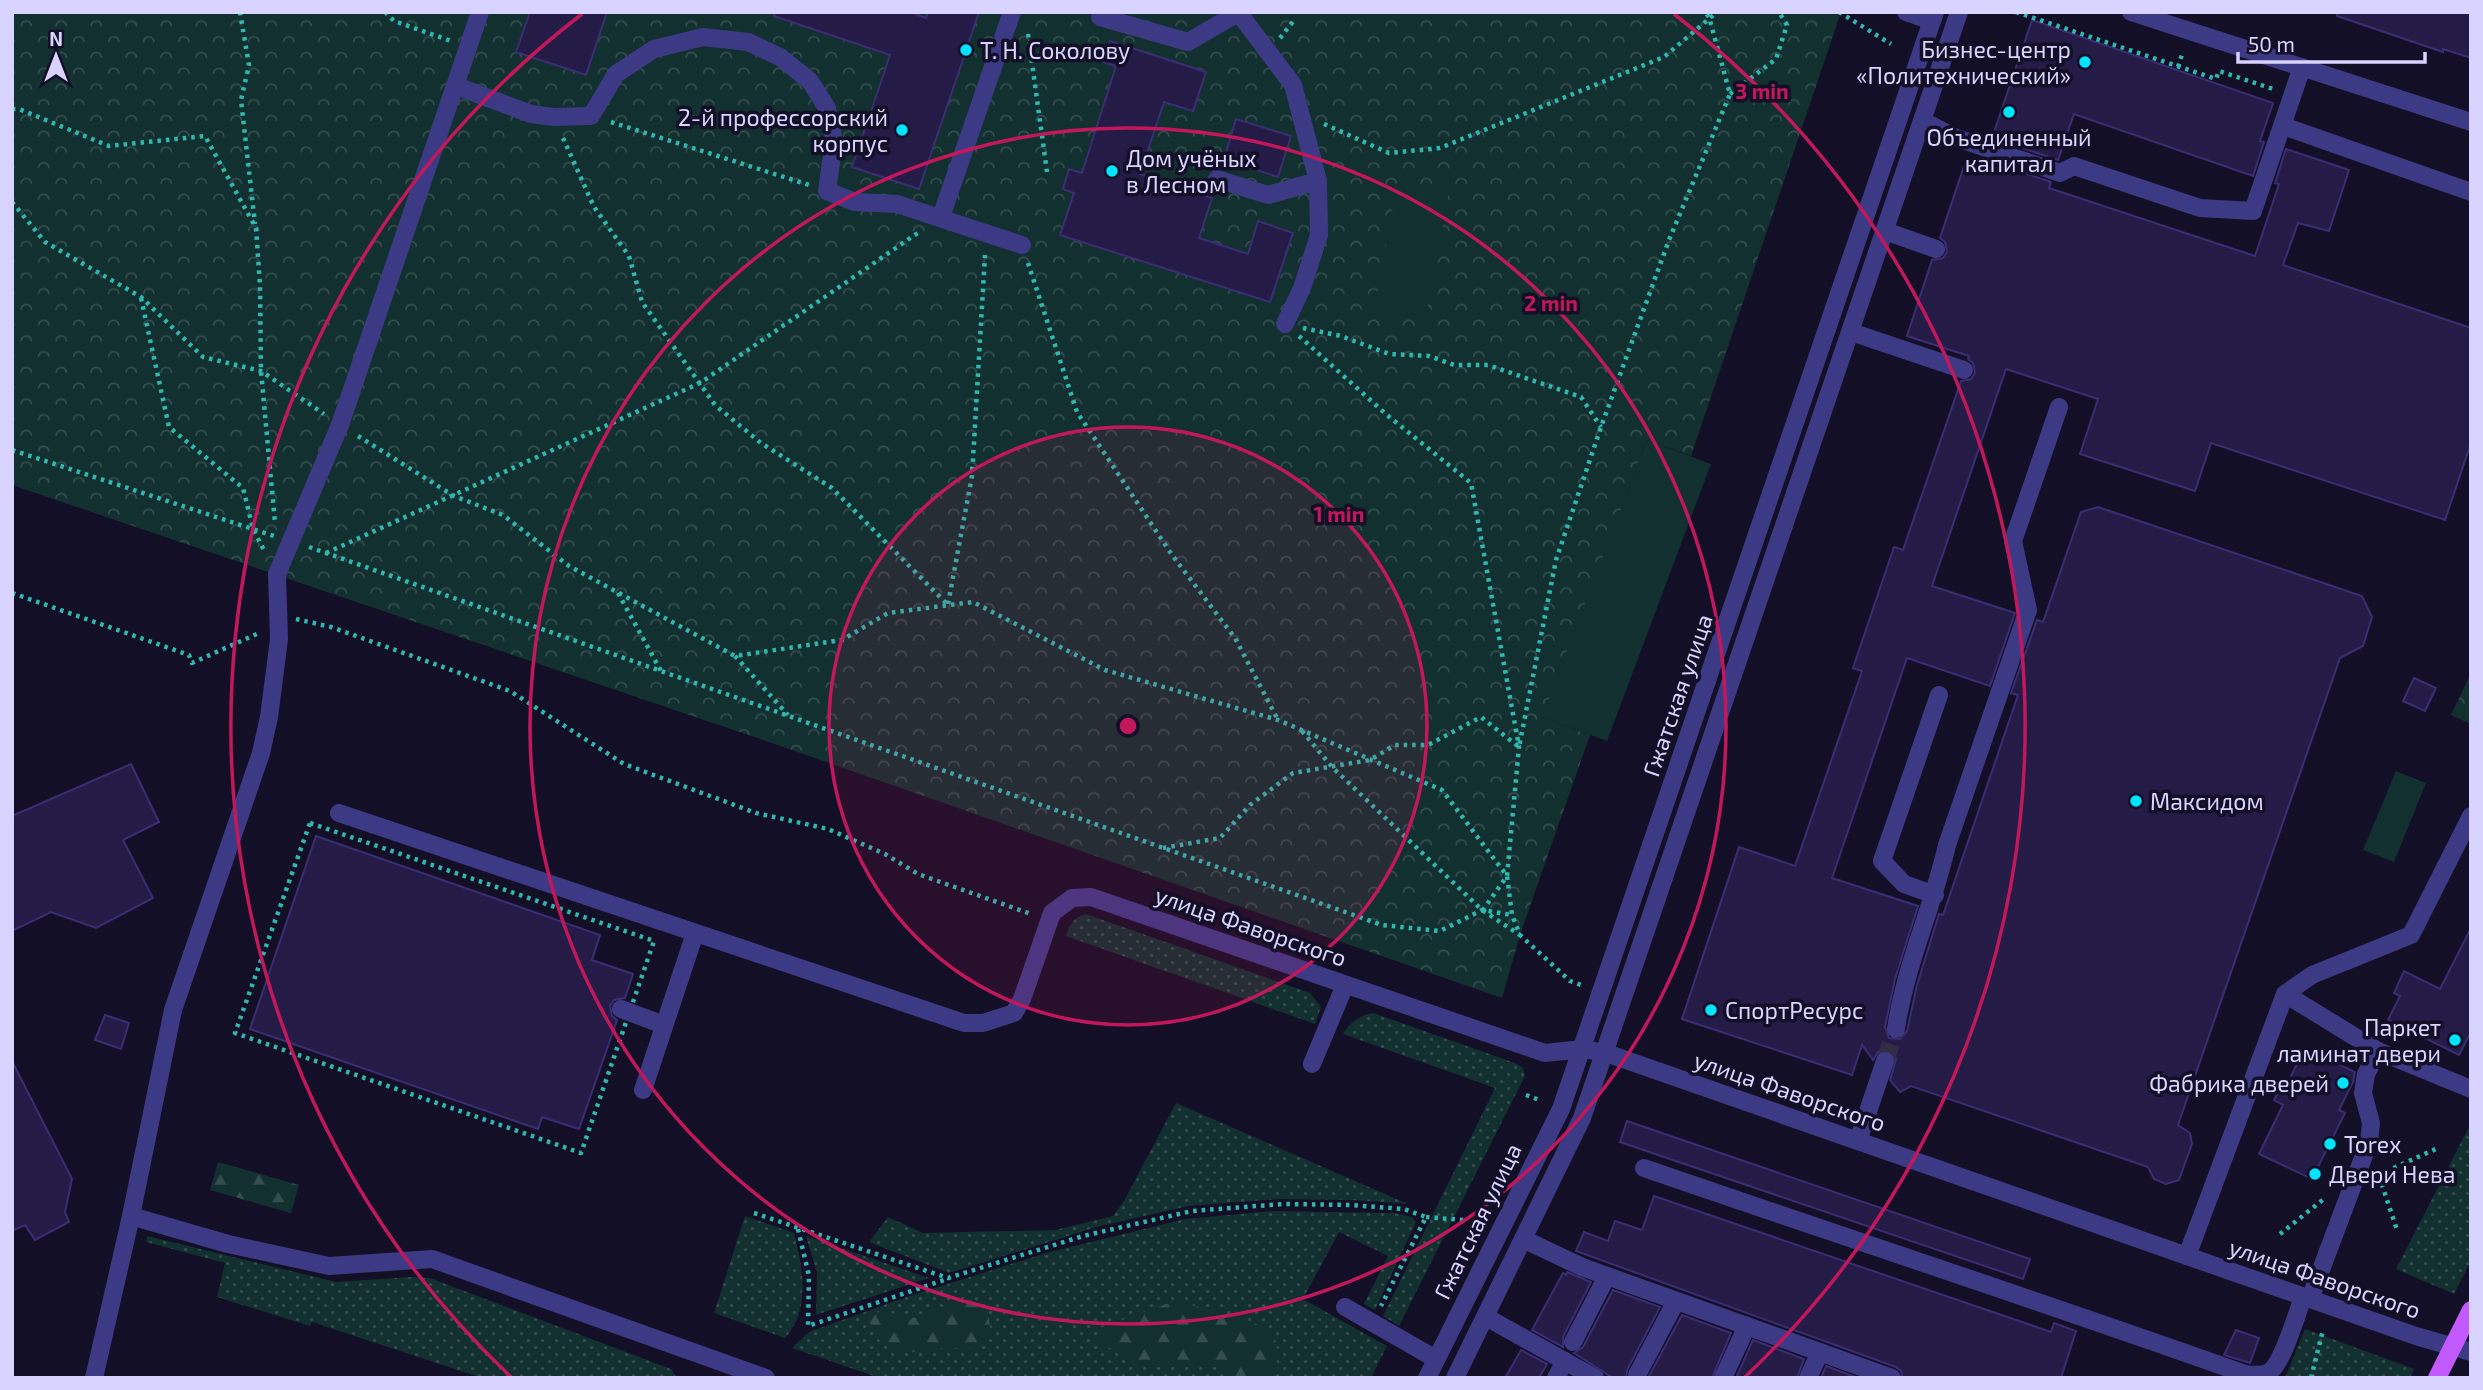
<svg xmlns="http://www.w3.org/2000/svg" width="2483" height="1390" font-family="'Exo 2',sans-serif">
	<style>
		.grass { fill: url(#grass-dots) }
		.forest { fill: url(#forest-firs) }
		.park { fill: url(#park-crowns) }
		.pitch { fill: #12302f }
		.building { fill: #241b47; stroke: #3b2d73; stroke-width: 2 }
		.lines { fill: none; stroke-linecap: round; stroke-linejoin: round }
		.minor-tunnel { stroke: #312d47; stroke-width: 18; stroke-dasharray: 18 9; stroke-linecap: butt }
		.path { stroke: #2fb8b0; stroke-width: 4.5; stroke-dasharray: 3.5 5; stroke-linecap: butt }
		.minor { stroke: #3d3a85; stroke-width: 18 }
		.major { stroke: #c25bff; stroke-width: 18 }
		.ring { fill: none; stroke: #c2185b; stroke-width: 3.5 }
		.poi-dot { fill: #00e5ff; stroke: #130f26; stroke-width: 2.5 }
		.labels { text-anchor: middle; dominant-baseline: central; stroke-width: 7; stroke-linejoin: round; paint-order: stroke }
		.poi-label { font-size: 23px; fill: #d9d4ff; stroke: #130f26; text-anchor: start }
		.street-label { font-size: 23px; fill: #d9d4ff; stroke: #130f26 }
		.centre { fill: #c2185b; stroke: #130f26; stroke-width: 3.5 }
		.ring-label { font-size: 21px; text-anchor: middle; font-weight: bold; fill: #c2185b; stroke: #130f26; stroke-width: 7; stroke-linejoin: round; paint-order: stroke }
	</style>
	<defs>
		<pattern id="grass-dots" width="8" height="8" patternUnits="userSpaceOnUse" patternTransform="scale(1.75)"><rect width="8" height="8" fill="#12302f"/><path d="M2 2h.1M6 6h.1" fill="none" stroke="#344d4e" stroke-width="1.8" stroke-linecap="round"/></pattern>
		<pattern id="forest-firs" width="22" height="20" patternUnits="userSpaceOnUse" patternTransform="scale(1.75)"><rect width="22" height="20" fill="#12302f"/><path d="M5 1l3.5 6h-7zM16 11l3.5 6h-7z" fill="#344d4e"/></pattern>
		<pattern id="park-crowns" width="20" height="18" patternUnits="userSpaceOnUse" patternTransform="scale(1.75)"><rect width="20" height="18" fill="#12302f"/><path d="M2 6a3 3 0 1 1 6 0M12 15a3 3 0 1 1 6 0" fill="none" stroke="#344d4e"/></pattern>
	</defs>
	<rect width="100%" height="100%" fill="#130f26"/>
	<g class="grass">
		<path d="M1086 914 1310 993 1321 1007 1315 1024 1066 936C1070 924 1073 918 1086 914Z"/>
		<path d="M1373 1013 1515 1063 1523 1068 1525 1076 1399 1326 1383 1316 1495 1088 1343 1034C1351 1022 1358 1016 1373 1013Z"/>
		<polygon points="1176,1103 1408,1204 1352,1200 1279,1199 1189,1206 1100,1226 949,1273 869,1242 888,1217 923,1233 1055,1230 1113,1216 1124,1201"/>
		<polygon points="2471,1123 2471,1261 2454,1294 2396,1269"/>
		<polygon points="1273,1211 1394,1213 1412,1217 1416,1222 1375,1310 1364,1304 1388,1256 1339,1232 1303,1299 1387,1346 1371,1378 880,1378 792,1348 809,1332 906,1297 1046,1253 1185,1219"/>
		<path d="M745 1216 794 1233C803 1268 811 1309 785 1338L714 1313Z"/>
		<polygon points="147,1236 336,1282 410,1277 430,1278 671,1369 677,1378 476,1378 476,1376 312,1322 310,1326 217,1297 225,1263 146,1242"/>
		<polygon points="806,1236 929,1278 816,1315 817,1273"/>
		<polygon points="2305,1329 2414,1369 2410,1378 2285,1378"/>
	</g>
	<g class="forest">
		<polygon points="218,1162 299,1185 291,1213 210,1190"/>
		<polygon points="966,1298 988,1310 991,1336 978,1349 945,1348 898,1354 880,1341 868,1320 884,1308 905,1321"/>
		<path d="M1175 1301C1208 1309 1245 1317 1274 1332L1278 1356 1274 1378H1243L1231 1375 1212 1363 1158 1367 1130 1365 1117 1348H1097L1100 1328Z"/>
	</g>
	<g class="park">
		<polygon points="12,12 1841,12 1691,456 1647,440 1543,717 1590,735 1520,935 1502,998 769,742 12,485"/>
		<polygon points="2471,673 2471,724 2451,715"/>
	</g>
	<g class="pitch">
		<polygon points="1398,180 1449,190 1425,319 1374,310"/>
		<polygon points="1647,440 1711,464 1607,741 1542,717"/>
		<polygon points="2396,771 2426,783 2394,862 2363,850"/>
	</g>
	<g class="building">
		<polygon points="530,12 607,12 586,75 516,52"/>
		<polygon points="775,12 910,12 926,18 928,12 979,12 919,189 852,167 890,55 774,16"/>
		<polygon points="2337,12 2471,12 2471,58 2443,49 2443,52 2337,16"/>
		<polygon points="2032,20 2273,103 2260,141 2264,142 2253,176 2074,114 2058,160 1992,138"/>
		<polygon points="1110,41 1206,72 1193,111 1164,102 1140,174 1212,198 1199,238 1248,254 1258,221 1293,233 1270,302 1060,235 1074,193 1063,189 1069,169 1082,173 1116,66 1103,62"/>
		<polygon points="1236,119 1291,136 1278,177 1224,159"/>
		<polygon points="2286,149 2349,170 2329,231 2298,223 2283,265 2471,328 2471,443 2445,520 2211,443 2195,491 2080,454 2098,399 2006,369 1932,586 2015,613 1990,686 1907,658 1832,878 1918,906 1895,979 1885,1027 1889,1038 1900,1039 1907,1031 1917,985 1939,914 1943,915 2018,695 2011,693 2037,620 2043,622 2081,512 2098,507 2362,596 2372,617 2363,646 2340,658 2178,1125 2190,1133 2192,1144 2179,1180 2166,1184 2154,1179 2148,1167 1911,1086 1900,1092 1890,1080 1896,1059 1893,1053 1888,1050 1878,1052 1873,1060 1862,1045 1852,1075 1682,1019 1739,847 1795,866 1862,671 1853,668 1894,547 1903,550 1961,381 1971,379 1975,373 1973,363 1968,359 1969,356 1907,336 1932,260 1943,258 1947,252 1945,242 1940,238 1966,160 1982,166 1984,159 2051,182 2049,188 2255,256 2279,184 2275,183"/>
		<polygon points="2414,678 2436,688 2425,711 2403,701"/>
		<polygon points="131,764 159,822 123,840 153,898 96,928 51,912 12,931 12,816"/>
		<polygon points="316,836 600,935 592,960 633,974 625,998 614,1000 610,1006 612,1016 617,1020 579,1129 542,1117 538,1129 250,1029"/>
		<polygon points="2471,928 2471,1032 2459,1055 2388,1020 2400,996 2394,993 2404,971 2440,989"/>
		<polygon points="105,1015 129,1023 121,1049 95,1040"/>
		<polygon points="2305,1048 2355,1072 2353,1082 2339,1110 2345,1113 2312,1179 2259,1154 2283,1105 2274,1100 2285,1078 2289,1080"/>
		<polygon points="12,1061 72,1179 65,1212 69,1222 35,1240 25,1225 12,1231"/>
		<polygon points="1627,1121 2030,1259 2023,1279 1620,1142"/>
		<polygon points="1654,1196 2051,1332 2054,1323 2076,1331 2061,1378 1903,1378 1901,1371 1896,1367 1576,1251 1584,1232 1608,1241 1615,1221 1642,1230"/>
		<polygon points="1567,1272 1591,1282 1563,1337 1563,1347 1532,1330 1563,1273 1566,1275"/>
		<polygon points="1613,1290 1660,1307 1627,1370 1626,1378 1613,1378 1574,1353 1583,1347"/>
		<polygon points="1682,1315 1731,1333 1712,1378 1648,1378"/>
		<polygon points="2236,1330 2259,1338 2250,1363 2224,1355"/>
		<polygon points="1753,1340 1804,1359 1797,1378 1736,1378"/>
		<polygon points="1521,1350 1547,1364 1539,1378 1505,1378"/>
		<polygon points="1826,1366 1858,1378 1821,1378"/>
	</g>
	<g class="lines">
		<polyline class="minor-tunnel" points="1885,1061 1896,1029"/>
		<g class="path">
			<polyline points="240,12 249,65 241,100 255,224"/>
			<polyline points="385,12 394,21 451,41"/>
			<polyline points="1839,12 1891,44"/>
			<polyline points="2016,12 2216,79 2219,71 2276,90"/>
			<polyline points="12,13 14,12"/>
			<polyline points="1028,34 1047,172"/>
			<polyline points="1280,38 1295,19"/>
			<polyline points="2178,67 2183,51"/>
			<polyline points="1730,94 1776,59 1787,25 1779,12"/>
			<polyline points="12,109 19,109 109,146 205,136 256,228 260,285 261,371 275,523"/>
			<polyline points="611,122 809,185"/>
			<polyline points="1324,124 1389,153 1440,148 1664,57 1717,12"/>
			<polyline points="563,138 594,207 629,256 642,302 715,405 761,443 832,488 947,604"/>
			<polyline points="12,202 45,242 141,297 203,357 261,371 324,414"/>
			<polyline points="1028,263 1077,412 1172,555 1235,638 1278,720"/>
			<polyline points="141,298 169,427 243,488 253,529 265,552"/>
			<polyline points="1303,328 1341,336 1389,354 1429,356 1454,365 1488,365 1581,397 1601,427"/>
			<polyline points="1299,336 1387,415 1471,483 1519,747 1507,876 1483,910"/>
			<polyline points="358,436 454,496 503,515 569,566 735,656 842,640 888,613 973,602 1105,670 1278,720 1442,790 1507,876 1512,915 1520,935 1570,981 1584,986"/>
			<polyline points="12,450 274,536"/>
			<polyline points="309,547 1382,925 1440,931 1482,910 1512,915"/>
			<polyline points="326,553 700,383 919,232"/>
			<polyline points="12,593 189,655 192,663 259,633"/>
			<polyline points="618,593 661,671"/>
			<polyline points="948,604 972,476 985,255"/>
			<polyline points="296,619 331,627 510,691 624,764 756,813 828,829 885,854 918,874 1031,914"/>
			<polyline points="735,656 788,715"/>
			<polyline points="1302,731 1332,767 1482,910 1520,935"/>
			<polygon points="310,823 654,941 581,1153 235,1033"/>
			<polyline points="1163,848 1220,838 1250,805 1293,773 1370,760 1395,745 1428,745 1481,717 1519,747 1556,560 1601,427 1669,240 1730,94 1709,17 1705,12"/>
			<polyline points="1526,1095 1542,1101"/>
			<polyline points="2378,1175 2438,1148"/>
			<polyline points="2379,1176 2397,1230"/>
			<polyline points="754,1213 948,1278 1083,1236 1192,1211 1283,1204 1351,1205 1404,1209 1426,1217 1381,1306"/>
			<polyline points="1426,1217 1463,1220"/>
			<polyline points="798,1229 809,1276 808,1326 947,1279"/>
			<polyline points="2280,1234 2325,1198"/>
			<polyline points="2311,1378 2323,1330"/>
		</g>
		<g class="minor">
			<polyline points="1102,12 1100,17 1188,42 1238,13"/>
			<polyline points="1238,12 1293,85 1318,181 1319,235 1302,288 1285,324"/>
			<polyline points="1906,12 1932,21"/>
			<polyline points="2131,12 2471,122"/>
			<polyline points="456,86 531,114 554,117 591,116 616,74 654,49 703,37 748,42 780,57 810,81 827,108 834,141 827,191 855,202 897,204 1022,245"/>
			<polyline points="1923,121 1954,137 2060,173 2074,166 2200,208 2253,211 2302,67"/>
			<polyline points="2283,126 2471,192"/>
			<polyline points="1217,179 1268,195 1318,181"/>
			<polyline points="941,217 1012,12"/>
			<polyline points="1885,231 1936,249"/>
			<polyline points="1851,332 1964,370"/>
			<polyline points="339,813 964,1023 983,1023 1014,1013 1022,999 1052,913 1072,898 1091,897 1545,1053 1583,1049 1606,1053 2416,1336 2471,1352"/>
			<polyline points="1935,895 1904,884 1882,861 1939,695"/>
			<polyline points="2285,994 2312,975 2411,935 2471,816"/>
			<polyline points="621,1009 664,1025"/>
			<path d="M1896 1029C1905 966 1933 907 1947 845L2028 610 2013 541 2059 407"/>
			<polyline points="1312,1064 1345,985"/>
			<polyline points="643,1090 695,933"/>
			<polyline points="1858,1141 1885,1061"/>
			<path d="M1644 1168C1844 1237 2046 1303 2245 1374 2253 1375 2260 1376 2268 1373 2282 1366 2297 1313 2303 1297"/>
			<polyline points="131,1216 228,1244 329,1266 432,1259 766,1378"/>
			<polyline points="1523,1239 1582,1267 1892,1378"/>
			<polyline points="2187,1256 2285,994 2378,1051 2471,1089"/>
			<polyline points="2310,1299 2369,1142 2371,1123 2363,1093 2366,1074 2378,1051"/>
			<polyline points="1345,1307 1436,1359"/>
			<polyline points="1486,1317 1595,1378"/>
			<polyline points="1573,1342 1607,1276"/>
			<polyline points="1637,1375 1676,1301"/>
			<polyline points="94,1378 131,1216 173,1010 261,753 269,717 279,639 277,574 340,425 480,12"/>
			<polyline points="1427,1378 1561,1109 1935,12"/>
			<polyline points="1455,1378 1582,1118 1959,12"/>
			<polyline points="1556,1378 1565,1361"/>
			<polyline points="1723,1378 1747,1326"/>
			<polyline points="1808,1378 1820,1352"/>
		</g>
		<polyline class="major" points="2437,1378 2471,1310"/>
	</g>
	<circle cx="1128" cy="726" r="299" fill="#c2185b" fill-opacity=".12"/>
	<g class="ring">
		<circle cx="1128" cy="726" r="299"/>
		<circle cx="1128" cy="726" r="598"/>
		<path d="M511 1377A897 897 0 0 1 582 14M1674 14A897 897 0 0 1 1745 1377"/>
	</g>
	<g class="poi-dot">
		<circle cx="966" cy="50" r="7"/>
		<circle cx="2085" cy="62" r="7"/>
		<circle cx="2009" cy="112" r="7"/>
		<circle cx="902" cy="130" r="7"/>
		<circle cx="1112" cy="171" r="7"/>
		<circle cx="2136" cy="801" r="7"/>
		<circle cx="1711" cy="1010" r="7"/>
		<circle cx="2455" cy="1040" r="7"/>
		<circle cx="2343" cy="1083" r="7"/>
		<circle cx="2330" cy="1144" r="7"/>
		<circle cx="2315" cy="1174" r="7"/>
	</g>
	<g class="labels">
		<g class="poi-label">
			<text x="2071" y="49" text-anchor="end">Бизнес-центр<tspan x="2071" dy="26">«Политехнический»</tspan></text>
			<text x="980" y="50">Т. Н. Соколову</text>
			<text x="888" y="117" text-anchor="end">2-й профессорский<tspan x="888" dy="26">корпус</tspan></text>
			<text x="2009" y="137" text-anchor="middle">Объединенный<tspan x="2009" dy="26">капитал</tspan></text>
			<text x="1126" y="158">Дом учёных<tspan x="1126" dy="26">в Лесном</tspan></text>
			<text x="2150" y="801">Максидом</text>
			<text x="1725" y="1010">СпортРесурс</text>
			<text x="2441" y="1027" text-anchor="end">Паркет<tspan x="2441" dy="26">ламинат двери</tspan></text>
			<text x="2329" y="1083" text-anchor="end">Фабрика дверей</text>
			<text x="2344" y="1144">Torex</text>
			<text x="2329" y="1174">Двери Нева</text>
		</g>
		<g class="street-label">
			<text transform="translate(1677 695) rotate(-71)">Гжатская улица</text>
			<text transform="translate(1251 926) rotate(19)">улица Фаворского</text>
			<text transform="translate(1790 1091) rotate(19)">улица Фаворского</text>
			<text transform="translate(1477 1221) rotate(-64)">Гжатская улица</text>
			<text transform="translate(2325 1278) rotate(19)">улица Фаворского</text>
		</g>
	</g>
	<circle cx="1128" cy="726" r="10" class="centre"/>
	<g class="ring-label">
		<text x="1762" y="99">3 min</text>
		<text x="1551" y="311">2 min</text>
		<text x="1339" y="522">1 min</text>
	</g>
	<rect width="2483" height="1390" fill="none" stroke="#d9d4ff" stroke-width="28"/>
	<g transform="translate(56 56)" stroke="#130f26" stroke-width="5" paint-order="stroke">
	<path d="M0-5L12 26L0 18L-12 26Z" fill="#d9d4ff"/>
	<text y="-10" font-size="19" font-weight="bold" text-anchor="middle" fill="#d9d4ff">N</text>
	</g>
	<path d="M2238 52v10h187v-10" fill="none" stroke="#d9d4ff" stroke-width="3.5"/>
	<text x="2248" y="52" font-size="21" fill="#d9d4ff" stroke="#130f26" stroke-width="5" paint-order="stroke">50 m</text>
</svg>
